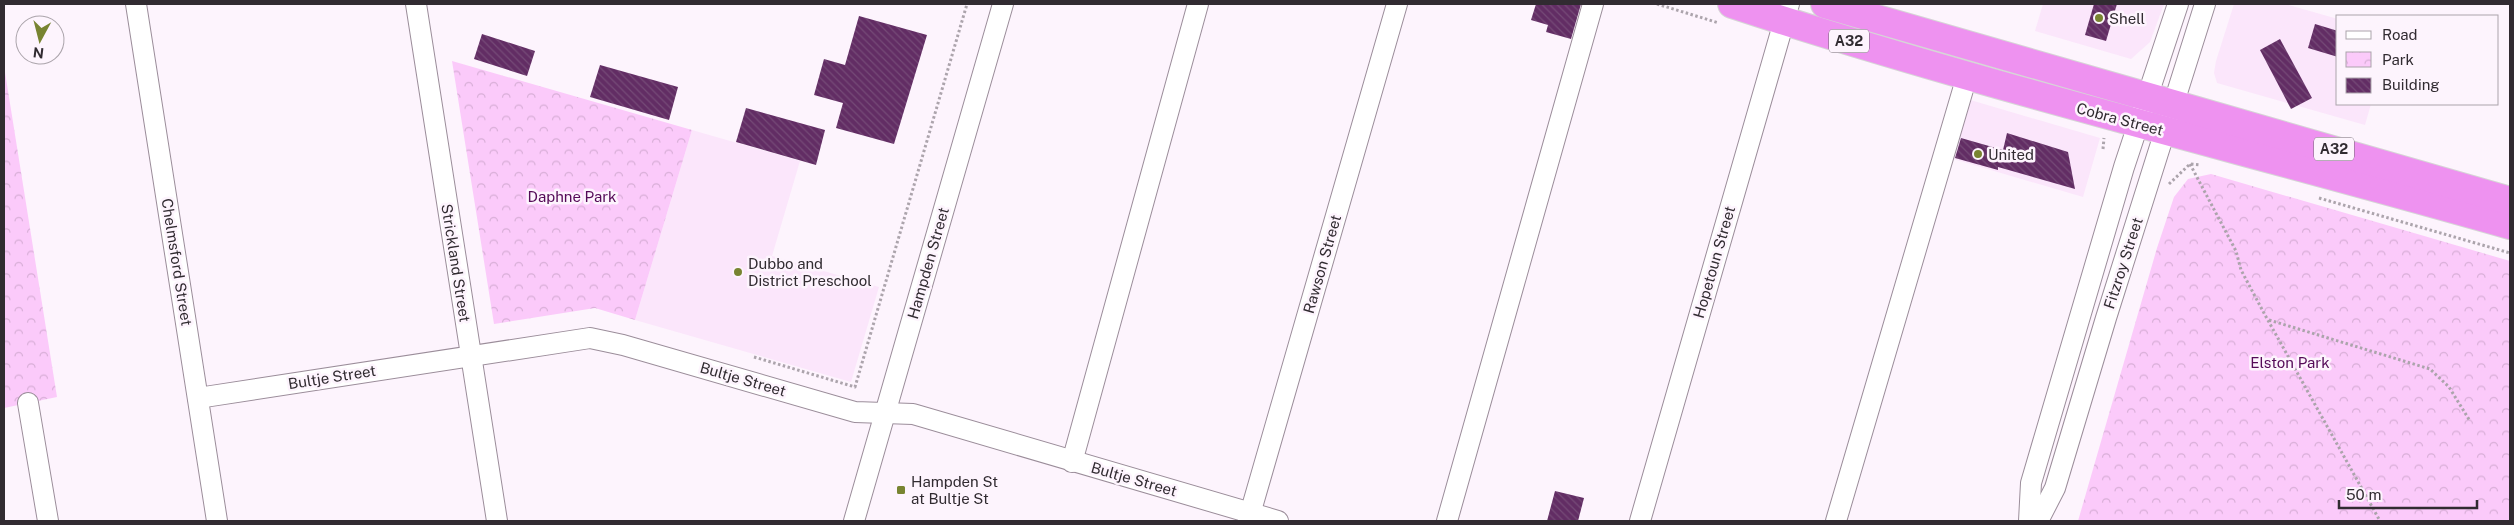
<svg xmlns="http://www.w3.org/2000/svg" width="2514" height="525" font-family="'Public Sans',sans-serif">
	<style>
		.built { fill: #fbe6fb }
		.park { fill: url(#park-crowns) }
		.building { fill: url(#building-back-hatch) }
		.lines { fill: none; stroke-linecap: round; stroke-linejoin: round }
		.minor-casing { stroke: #9b8d9a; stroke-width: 22 }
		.highway-casing { stroke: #d6d5d6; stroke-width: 30 }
		.path { stroke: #aca4ac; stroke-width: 3; stroke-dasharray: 2.5 2.5; stroke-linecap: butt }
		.minor { stroke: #fff; stroke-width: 20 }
		.highway { stroke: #ee92f0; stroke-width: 28 }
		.poi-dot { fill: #788431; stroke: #fdf4fd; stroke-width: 2 }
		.labels { text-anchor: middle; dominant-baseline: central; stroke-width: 5; stroke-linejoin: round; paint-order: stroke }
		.shield { fill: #fdf4fd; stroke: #6e676e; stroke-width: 1 }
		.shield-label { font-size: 14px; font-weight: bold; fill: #312b31 }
		.poi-label { font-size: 15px; fill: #312b31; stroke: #fdf4fd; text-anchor: start }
		.street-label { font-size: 15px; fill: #312b31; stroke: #fdf4fd }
		.park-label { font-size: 15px; fill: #550a58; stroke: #fdf4fd }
	</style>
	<defs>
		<pattern id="park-crowns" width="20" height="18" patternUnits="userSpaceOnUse" patternTransform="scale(1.25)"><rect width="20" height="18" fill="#fbcafa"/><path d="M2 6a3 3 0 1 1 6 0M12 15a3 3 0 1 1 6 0" fill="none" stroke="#d8aed7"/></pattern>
		<pattern id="building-back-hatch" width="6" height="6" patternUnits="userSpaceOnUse" patternTransform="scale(1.25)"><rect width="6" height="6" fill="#622d64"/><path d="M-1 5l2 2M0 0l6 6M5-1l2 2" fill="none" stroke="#754a77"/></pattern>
	</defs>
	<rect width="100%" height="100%" fill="#fdf4fd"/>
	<g class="built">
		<polygon points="2043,4 2164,4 2150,42 2131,59 2035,31"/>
		<polygon points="2234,4 2285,4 2338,19 2338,104 2371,104 2365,125 2217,83 2214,73 2216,61"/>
		<polygon points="1967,99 2100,138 2083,197 1950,158"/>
		<polygon points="692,130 800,161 772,256 879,287 851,382 635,320"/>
	</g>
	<g class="park">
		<polygon points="452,61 692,130 635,320 595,308 494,324"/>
		<polygon points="4,66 57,397 4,408"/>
		<polygon points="2211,174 2510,261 2510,521 2078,521 2157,248 2174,197 2188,179"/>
	</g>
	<g class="building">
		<polygon points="1536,4 1581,4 1571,39 1546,32 1548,25 1531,20"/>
		<polygon points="2094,4 2117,4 2106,41 2085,35"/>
		<polygon points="859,16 927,35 894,144 836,128 843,103 814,95 824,59 845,65"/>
		<polygon points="2315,24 2338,31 2338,57 2308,48"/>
		<polygon points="482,34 535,51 527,76 474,59"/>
		<polygon points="2280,39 2312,98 2291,109 2260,50"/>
		<polygon points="600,65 678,87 669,120 590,97"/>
		<polygon points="746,108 825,130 816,165 736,142"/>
		<polygon points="2007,133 2068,152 2075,189 1998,167 1998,170 1955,158 1961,138 2003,150"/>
		<polygon points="1555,491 1584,498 1578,521 1547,521"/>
	</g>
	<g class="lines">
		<g class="minor-casing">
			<g id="minor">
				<polyline points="136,4 217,521"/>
				<polyline points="416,4 497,521"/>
				<polyline points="198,398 590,338 623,345 855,412 913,414 1278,521"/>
				<polyline points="28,403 48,521"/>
				<polyline points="1072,462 1198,4"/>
				<polyline points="854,521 1003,4"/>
				<polyline points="1248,521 1397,4"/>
				<polyline points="1447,521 1593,4"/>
				<polyline points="1640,521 1789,4"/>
				<polyline points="1836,521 1967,76"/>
				<polyline points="2029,521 2031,483 2124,167 2178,4"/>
				<polyline points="2038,521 2055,488 2106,318 2205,4"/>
			</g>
		</g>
		<g class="highway-casing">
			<g id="highway">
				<path d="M1732 4C1988 88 2251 151 2510 225"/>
				<path d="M1825 4C2053 70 2282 135 2510 201"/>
			</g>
		</g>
		<g class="path">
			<polyline points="1657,4 1719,23"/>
			<polyline points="2103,149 2104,138"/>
			<polyline points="2190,164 2236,251 2241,270 2265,315 2380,521"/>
			<polyline points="2169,184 2190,164 2200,165"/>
			<polyline points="2319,198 2510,253"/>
			<polyline points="2269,320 2430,369 2449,387 2470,421"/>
			<polyline points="754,357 855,387 967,4"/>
		</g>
		<use href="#minor" class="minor"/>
		<use href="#highway" class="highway"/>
	</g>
	<g class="poi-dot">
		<circle cx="2099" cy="18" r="5"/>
		<circle cx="1978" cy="154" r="5"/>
		<circle cx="738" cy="272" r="5"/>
		<rect x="896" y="485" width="10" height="10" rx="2.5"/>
	</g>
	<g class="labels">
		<g class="shield">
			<rect x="1829" y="29.5" width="40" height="23" rx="4"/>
			<rect x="2314" y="137.5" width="40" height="23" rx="4"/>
		</g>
		<g class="shield-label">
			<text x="1849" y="41">A32</text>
			<text x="2334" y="149">A32</text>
		</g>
		<g class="poi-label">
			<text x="2109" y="18">Shell</text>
			<text x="1988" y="154">United</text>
			<text x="748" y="263">Dubbo and<tspan x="748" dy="17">District Preschool</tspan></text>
			<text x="911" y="481">Hampden St<tspan x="911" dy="17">at Bultje St</tspan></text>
		</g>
		<g class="street-label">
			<text transform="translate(2120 119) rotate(15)">Cobra Street</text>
			<text transform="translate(177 262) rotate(81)">Chelmsford Street</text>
			<text transform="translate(1714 262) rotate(-74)">Hopetoun Street</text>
			<text transform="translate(456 263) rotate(81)">Strickland Street</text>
			<text transform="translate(928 263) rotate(-74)">Hampden Street</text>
			<text transform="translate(2123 263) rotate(-72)">Fitzroy Street</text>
			<text transform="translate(1322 264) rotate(-74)">Rawson Street</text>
			<text transform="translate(332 377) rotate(-9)">Bultje Street</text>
			<text transform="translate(743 379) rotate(16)">Bultje Street</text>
			<text transform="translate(1134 479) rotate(16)">Bultje Street</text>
		</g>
		<g class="park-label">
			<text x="572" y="196">Daphne Park</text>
			<text x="2290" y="362">Elston Park</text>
		</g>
	</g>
	<rect width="2514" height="525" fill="none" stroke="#312b31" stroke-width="10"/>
	<rect x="2336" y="15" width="162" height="90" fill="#fdf4fd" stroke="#aba4ab"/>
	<rect x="2346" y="31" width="25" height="8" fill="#ffffff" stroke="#aba4ab"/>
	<text x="2382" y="40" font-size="15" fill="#312b31">Road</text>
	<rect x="2346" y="52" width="25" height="15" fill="url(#park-crowns)" stroke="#aba4ab"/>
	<text x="2382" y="65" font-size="15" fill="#312b31">Park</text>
	<rect x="2346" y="78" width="25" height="15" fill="url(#building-back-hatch)" stroke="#aba4ab"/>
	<text x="2382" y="90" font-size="15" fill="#312b31">Building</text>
	<g transform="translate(40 40) rotate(187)"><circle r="24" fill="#fdf4fd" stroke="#aba4ab"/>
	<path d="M0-4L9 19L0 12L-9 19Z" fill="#788431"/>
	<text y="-8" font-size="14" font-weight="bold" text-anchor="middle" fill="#312b31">N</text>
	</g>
	<path d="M2339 500v8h138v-8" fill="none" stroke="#312b31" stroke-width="2.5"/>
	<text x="2346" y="500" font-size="15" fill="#312b31" stroke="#fdf4fd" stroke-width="4" paint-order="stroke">50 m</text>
</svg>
